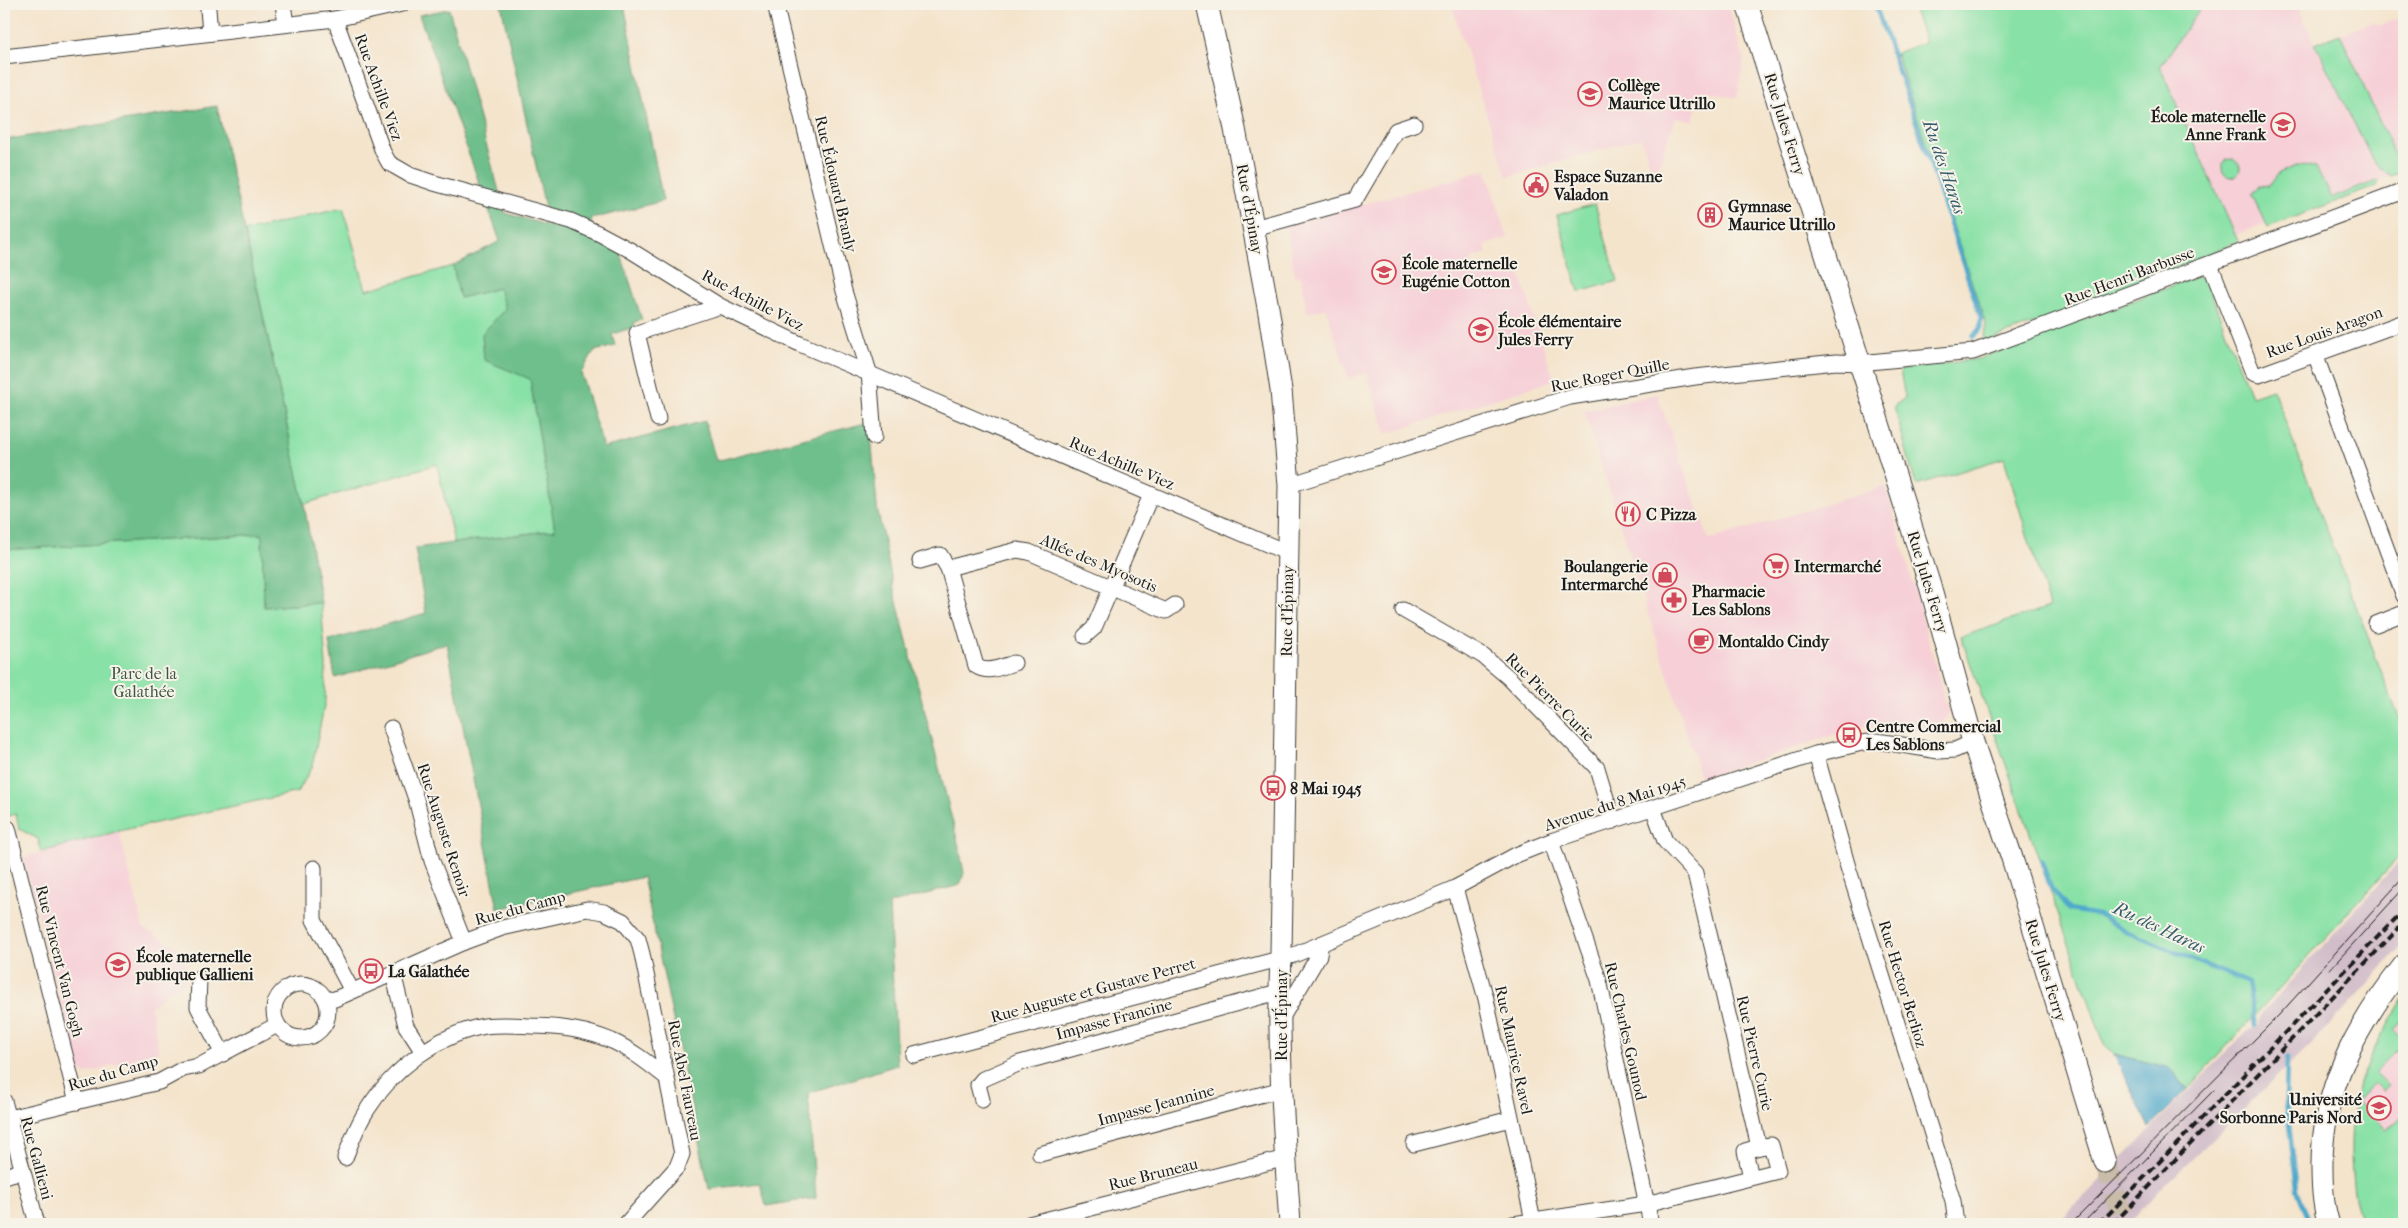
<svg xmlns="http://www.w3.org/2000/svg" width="2408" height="1228" font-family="'IM FELL French Canon',serif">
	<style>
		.built { fill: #f6cfd7 }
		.industrial { fill: #d1bdc9 }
		.green { fill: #88e1a6; stroke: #527e61 }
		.forest { fill: #6ebf8b; stroke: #456e54 }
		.water { fill: #4da8cb; stroke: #346274 }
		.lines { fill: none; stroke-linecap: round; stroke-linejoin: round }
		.stream { stroke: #4da8cb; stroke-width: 4.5 }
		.secondary-tunnel { stroke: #c9bca9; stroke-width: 21; stroke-dasharray: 21 11; stroke-linecap: butt }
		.street-casing { stroke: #3c3a36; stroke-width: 17 }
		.secondary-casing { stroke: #3c3a36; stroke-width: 23 }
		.street { stroke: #fff; stroke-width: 15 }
		.secondary { stroke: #fff; stroke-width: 21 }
		.tram { stroke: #1c1c1c; stroke-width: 1 }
		.rail { stroke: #1c1c1c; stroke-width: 4; stroke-dasharray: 8 4; stroke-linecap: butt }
		.labels { text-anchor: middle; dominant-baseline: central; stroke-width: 4; stroke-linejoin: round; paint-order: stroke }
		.poi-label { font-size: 16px; font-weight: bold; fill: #1c1c1c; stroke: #f7f3e8; text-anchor: start }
		.street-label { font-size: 16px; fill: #1c1c1c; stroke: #f7f3e8 }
		.park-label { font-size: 16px; fill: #3c5745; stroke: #f7f3e8 }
		.water-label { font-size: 18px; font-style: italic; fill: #325b6b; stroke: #f7f3e8 }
	</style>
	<rect width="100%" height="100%" fill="#f7f3e8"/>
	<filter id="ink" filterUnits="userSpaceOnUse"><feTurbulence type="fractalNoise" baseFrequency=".02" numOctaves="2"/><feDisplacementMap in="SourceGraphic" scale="10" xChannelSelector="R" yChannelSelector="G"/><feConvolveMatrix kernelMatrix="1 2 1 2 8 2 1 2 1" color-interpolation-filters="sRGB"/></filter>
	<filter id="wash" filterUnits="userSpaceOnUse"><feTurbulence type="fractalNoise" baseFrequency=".0096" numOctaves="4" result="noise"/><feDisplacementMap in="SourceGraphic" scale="20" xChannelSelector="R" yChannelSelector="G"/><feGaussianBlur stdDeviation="1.12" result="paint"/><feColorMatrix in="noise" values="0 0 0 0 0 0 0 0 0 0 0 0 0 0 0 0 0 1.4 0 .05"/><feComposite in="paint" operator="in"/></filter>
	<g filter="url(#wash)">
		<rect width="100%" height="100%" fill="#f4e4cc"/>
		<g class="built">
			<polygon points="1451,4 1728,4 1744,60 1737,98 1701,90 1693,121 1676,117 1654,176 1641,138 1507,177"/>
			<polygon points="2170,4 2297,4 2315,44 2373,22 2379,26 2404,16 2404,173 2402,171 2235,235 2137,16"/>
			<polygon points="1486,170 1508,238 1485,245 1487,253 1471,258 1476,278 1517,265 1554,380 1386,434 1367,373 1348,378 1326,308 1307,313 1301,276 1295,277 1286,226"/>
			<polygon points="1657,394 1709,540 1886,486 1949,714 1937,729 1932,732 1860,726 1701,779 1584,411"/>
			<polygon points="119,831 143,928 183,951 187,979 179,987 171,988 151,1007 159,1051 85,1074 84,1071 79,1072 23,857"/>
			<polygon points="2404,999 2404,1224 2363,1224 2354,1199 2352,1169 2351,1124 2355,1094 2372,1052"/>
		</g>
		<polygon class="industrial" points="2404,856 2404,944 2341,1014 2151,1199 2129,1224 2057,1224 2247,1031 2258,1026 2260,1015"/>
		<g class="green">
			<polygon points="1912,4 2203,4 2160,67 2238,241 2132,287 1982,343 1986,325 1896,53 1925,42"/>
			<polygon points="2340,34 2402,171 2391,176 2378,167 2372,159 2315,44"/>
			<circle cx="2231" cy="168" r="9"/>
			<polygon points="2296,166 2316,167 2332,198 2379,180 2377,186 2268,227 2252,194 2259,185 2269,186 2279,173"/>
			<polygon points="1595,204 1618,281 1579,292 1557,215"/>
			<polygon points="343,208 366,290 453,266 460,298 499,288 505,309 482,334 530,379 555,530 454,543 437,464 304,504 245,231"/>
			<polygon points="2199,276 2206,281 2251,396 2273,389 2404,731 2404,851 2188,1089 2167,1067 2114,1054 2104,1044 1961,637 2049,607 2004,458 1916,485 1894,406 1905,398 1900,370 1978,359"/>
			<polygon points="262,534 264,607 321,603 326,664 325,701 312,767 298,792 119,831 41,852 38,839 19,829 16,814 4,817 4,550"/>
			<path d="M2404 999V1019L2394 1030 2404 1040V1053L2399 1048 2375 1072 2389 1086 2383 1092 2374 1083 2357 1101 2386 1130 2404 1115V1224H2363C2354 1202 2352 1181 2351 1156 2350 1087 2368 1056 2404 999Z"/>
		</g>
		<g class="forest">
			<polygon points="501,4 624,4 663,201 591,219 593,237 618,245 642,320 634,322 635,327 612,334 615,346 594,351 581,373 603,448 705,421 716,461 870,422 877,507 893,586 959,847 964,873 960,885 889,904 897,1065 808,1093 816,1198 766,1206 760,1183 709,1189 643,877 498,909 447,643 335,678 329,641 426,613 415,548 555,530 530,379 484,360 482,334 505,309 499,288 460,298 453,266 500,241 419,15 449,9 505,213 549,226"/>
			<polygon points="217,106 304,504 321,603 264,607 262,534 4,550 4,140"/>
		</g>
		<polygon class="water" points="2114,1054 2167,1067 2188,1089 2149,1128"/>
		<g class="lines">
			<g class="stream">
				<polyline points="1875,4 1931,165 1981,318 1980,328 1973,337"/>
				<polyline points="2041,860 2051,888 2069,910 2099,915 2125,931 2248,983 2255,1026"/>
				<polyline points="2287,1058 2286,1102 2297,1189 2310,1224"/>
			</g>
		</g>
	</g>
	<g filter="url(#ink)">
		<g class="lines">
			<polyline class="secondary-tunnel" points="2105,1162 2124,1224"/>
			<g class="street-casing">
				<g id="street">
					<polyline points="283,4 286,24"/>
					<polyline points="775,4 844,291 869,372 874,437"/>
					<polyline points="208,9 210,33"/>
					<polyline points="335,19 383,152 389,163 410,175 434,183 571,221 600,234 630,250 720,306 800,344 1288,553"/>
					<polyline points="4,57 335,19 402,4"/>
					<polyline points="1254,228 1355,200 1396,130 1414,124"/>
					<polyline points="2210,264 2253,373 2259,375 2404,322"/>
					<polyline points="2315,354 2404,596"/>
					<polyline points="658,419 637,333 720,306"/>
					<polyline points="1289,485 1570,397 1695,377 1836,362 1859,363 1973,352 2404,191"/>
					<path d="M920 561 940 555 948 568 976 666C987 674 1001 667 1014 663"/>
					<polyline points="948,568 1017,550 1029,552 1166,611 1175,605"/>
					<polyline points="1403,610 1483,656 1508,677 1597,768 1613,821"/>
					<polyline points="2376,624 2404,613"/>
					<polyline points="1085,636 1094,628 1151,495"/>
					<polyline points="391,728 416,799 432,861 464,942"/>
					<polyline points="1816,754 1847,864 1953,1201 1956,1224"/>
					<polyline points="8,828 77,1102"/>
					<polyline points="1551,841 1599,980 1651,1224"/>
					<polyline points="314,868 314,920 352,991"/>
					<polyline points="1455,888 1486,999 1533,1221"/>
					<polyline points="393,973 406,1026 423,1052"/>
					<polyline points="199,978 198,1007 223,1054"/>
					<circle cx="301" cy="1011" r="27"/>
					<polyline points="326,1000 335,999 464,942 502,928 587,909 604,912 623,921 638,939 642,954 682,1154 677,1167 626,1224"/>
					<polyline points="1281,1019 1319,955 1321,944"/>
					<polyline points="914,1055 1294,955 1455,888 1516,855 1551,841 1816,754 1862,743 1877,741 1939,751 1955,750 1973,742"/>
					<polyline points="982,1100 978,1085 983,1079 1020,1063 1278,992"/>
					<polyline points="4,1101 37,1224"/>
					<polyline points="9,1118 159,1082 183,1069 199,1066 277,1025"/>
					<polyline points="1414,1144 1511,1119"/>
					<polyline points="1040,1154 1282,1089"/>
					<path d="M345 1158C351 1142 357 1125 367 1110 392 1070 438 1034 485 1026 501 1024 515 1025 531 1026 559 1026 586 1030 612 1041 632 1050 649 1064 666 1077"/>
					<polyline points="4,1176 22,1171"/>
					<polyline points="1751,1177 1745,1151 1759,1147"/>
					<polyline points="1029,1224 1286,1158"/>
					<polyline points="1513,1224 1646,1204 1778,1171 1771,1145 1759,1147 1695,873 1665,841 1653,808"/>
				</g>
			</g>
			<g class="secondary-casing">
				<g id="secondary">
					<path d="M1207 4 1235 129 1269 313 1281 390 1289 485 1281 954C1277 1044 1284 1134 1290 1224"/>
					<polyline points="1747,4 1930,586 1973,742 2012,858 2105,1162"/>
					<path d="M2329 1224C2323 1207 2322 1186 2322 1168 2321 1089 2357 1025 2404 965"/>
				</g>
			</g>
			<use href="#street" class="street"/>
			<use href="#secondary" class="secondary"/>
			<g class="tram">
				<polyline points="2330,969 2404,888"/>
				<polyline points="2071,1224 2279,1015 2404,877"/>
				<polyline points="2082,1224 2214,1090"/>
			</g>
			<g class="rail">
				<polyline points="2099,1224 2404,910"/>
				<polyline points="2113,1224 2404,923"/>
			</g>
		</g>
	</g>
	<defs>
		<g id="school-ring" transform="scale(1.25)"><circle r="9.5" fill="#f7f3e8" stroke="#d1495b" stroke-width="1.5"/><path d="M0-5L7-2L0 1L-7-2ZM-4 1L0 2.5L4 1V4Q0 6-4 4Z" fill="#d1495b"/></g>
		<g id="civic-ring" transform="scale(1.25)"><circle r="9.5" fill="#f7f3e8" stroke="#d1495b" stroke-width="1.5"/><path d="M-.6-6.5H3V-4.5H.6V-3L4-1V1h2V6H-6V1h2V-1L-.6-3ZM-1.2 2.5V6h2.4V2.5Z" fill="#d1495b"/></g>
		<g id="building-ring" transform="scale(1.25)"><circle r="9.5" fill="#f7f3e8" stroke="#d1495b" stroke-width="1.5"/><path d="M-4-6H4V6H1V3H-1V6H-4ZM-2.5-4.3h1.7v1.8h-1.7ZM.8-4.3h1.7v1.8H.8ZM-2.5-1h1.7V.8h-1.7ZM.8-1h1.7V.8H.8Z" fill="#d1495b"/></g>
		<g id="restaurant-ring" transform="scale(1.25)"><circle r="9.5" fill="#f7f3e8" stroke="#d1495b" stroke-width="1.5"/><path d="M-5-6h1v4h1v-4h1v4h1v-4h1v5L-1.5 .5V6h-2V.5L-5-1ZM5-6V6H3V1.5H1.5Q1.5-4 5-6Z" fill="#d1495b"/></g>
		<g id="supermarket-ring" transform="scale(1.25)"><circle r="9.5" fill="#f7f3e8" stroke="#d1495b" stroke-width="1.5"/><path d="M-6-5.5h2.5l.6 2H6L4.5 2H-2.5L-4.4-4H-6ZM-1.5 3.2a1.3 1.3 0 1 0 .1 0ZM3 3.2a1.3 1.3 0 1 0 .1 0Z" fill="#d1495b"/></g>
		<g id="shop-ring" transform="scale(1.25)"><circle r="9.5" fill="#f7f3e8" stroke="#d1495b" stroke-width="1.5"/><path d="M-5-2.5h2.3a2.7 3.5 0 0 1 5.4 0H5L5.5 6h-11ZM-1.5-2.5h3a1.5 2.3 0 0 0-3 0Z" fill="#d1495b"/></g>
		<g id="pharmacy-ring" transform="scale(1.25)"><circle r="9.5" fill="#f7f3e8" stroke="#d1495b" stroke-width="1.5"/><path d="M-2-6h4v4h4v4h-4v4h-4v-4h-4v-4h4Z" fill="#d1495b"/></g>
		<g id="cafe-ring" transform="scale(1.25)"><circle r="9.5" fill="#f7f3e8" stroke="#d1495b" stroke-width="1.5"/><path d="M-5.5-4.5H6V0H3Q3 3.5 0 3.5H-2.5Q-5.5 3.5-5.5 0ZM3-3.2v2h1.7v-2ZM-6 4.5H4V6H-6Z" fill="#d1495b"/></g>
		<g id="bus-ring" transform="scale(1.25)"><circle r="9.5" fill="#f7f3e8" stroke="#d1495b" stroke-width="1.5"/><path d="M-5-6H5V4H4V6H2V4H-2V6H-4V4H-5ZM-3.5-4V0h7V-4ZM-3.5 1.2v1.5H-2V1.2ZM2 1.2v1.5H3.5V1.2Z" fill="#d1495b"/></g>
		<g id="university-ring" transform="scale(1.25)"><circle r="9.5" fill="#f7f3e8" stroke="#d1495b" stroke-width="1.5"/><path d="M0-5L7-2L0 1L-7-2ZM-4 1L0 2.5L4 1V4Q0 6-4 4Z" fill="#d1495b"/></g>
	</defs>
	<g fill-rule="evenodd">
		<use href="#school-ring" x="1590" y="94"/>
		<use href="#school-ring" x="2283" y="125"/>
		<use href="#civic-ring" x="1536" y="185"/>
		<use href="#building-ring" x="1710" y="215"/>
		<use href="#school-ring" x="1384" y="272"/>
		<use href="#school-ring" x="1481" y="330"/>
		<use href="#restaurant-ring" x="1628" y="514"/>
		<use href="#supermarket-ring" x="1776" y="566"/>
		<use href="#shop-ring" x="1665" y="575"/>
		<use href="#pharmacy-ring" x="1674" y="600"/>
		<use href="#cafe-ring" x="1701" y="641"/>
		<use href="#bus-ring" x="1849" y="735"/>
		<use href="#bus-ring" x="1273" y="788"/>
		<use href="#school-ring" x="118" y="965"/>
		<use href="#bus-ring" x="371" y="971"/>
		<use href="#university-ring" x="2379" y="1108"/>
	</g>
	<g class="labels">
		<g class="poi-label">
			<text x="1608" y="85">Collège<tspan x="1608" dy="18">Maurice Utrillo</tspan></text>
			<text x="2266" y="116" text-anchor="end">École maternelle<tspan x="2266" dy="18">Anne Frank</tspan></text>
			<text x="1554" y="176">Espace Suzanne<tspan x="1554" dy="18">Valadon</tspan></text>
			<text x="1728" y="206">Gymnase<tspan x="1728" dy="18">Maurice Utrillo</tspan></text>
			<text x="1402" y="263">École maternelle<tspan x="1402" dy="18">Eugénie Cotton</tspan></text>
			<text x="1498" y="321">École élémentaire<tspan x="1498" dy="18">Jules Ferry</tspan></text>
			<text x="1646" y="514">C Pizza</text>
			<text x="1648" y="566" text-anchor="end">Boulangerie<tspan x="1648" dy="18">Intermarché</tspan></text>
			<text x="1794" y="566">Intermarché</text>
			<text x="1692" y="591">Pharmacie<tspan x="1692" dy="18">Les Sablons</tspan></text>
			<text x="1718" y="641">Montaldo Cindy</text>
			<text x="1866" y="726">Centre Commercial<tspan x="1866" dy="18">Les Sablons</tspan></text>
			<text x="1290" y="788">8 Mai 1945</text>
			<text x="136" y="956">École maternelle<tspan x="136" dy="18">publique Gallieni</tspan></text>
			<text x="388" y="971">La Galathée</text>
			<text x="2362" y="1099" text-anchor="end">Université<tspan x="2362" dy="18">Sorbonne Paris Nord</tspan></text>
		</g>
		<g class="street-label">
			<text transform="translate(379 87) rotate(70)">Rue Achille Viez</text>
			<text transform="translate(1785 124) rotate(73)">Rue Jules Ferry</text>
			<text transform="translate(836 184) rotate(77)">Rue Édouard Branly</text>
			<text transform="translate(1250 209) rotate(80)">Rue d'Épinay</text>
			<text transform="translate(2129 276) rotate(-21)">Rue Henri Barbusse</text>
			<text transform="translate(753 300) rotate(28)">Rue Achille Viez</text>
			<text transform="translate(2324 332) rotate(-20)">Rue Louis Aragon</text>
			<text transform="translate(1610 375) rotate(-11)">Rue Roger Quille</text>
			<text transform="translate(1122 463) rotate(23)">Rue Achille Viez</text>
			<text transform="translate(1099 563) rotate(23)">Allée des Myosotis</text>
			<text transform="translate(1928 582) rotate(73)">Rue Jules Ferry</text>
			<text transform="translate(1287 611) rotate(-89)">Rue d'Épinay</text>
			<text transform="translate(1550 697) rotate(45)">Rue Pierre Curie</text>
			<text transform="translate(1615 803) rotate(-18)">Avenue du 8 Mai 1945</text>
			<text transform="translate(444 830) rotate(72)">Rue Auguste Renoir</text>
			<text transform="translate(520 908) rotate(-15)">Rue du Camp</text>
			<text transform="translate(60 961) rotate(76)">Rue Vincent Van Gogh</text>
			<text transform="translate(2046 970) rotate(73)">Rue Jules Ferry</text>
			<text transform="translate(1903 984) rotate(73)">Rue Hector Berlioz</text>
			<text transform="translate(1093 990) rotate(-15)">Rue Auguste et Gustave Perret</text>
			<text transform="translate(1281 1015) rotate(-90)">Rue d'Épinay</text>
			<text transform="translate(1114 1019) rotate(-15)">Impasse Francine</text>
			<text transform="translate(1626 1031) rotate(77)">Rue Charles Gounod</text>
			<text transform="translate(1514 1050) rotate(78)">Rue Maurice Ravel</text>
			<text transform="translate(1755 1053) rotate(77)">Rue Pierre Curie</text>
			<text transform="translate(113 1073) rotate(-16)">Rue du Camp</text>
			<text transform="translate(685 1080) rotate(79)">Rue Abel Fauveau</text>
			<text transform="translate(1156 1105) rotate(-15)">Impasse Jeannine</text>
			<text transform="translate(37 1158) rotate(75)">Rue Gallieni</text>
			<text transform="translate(1153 1174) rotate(-14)">Rue Bruneau</text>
		</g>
		<g class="park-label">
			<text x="144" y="673">Parc de la<tspan x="144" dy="18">Galathée</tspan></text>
		</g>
		<g class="water-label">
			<text transform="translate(1944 167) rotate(71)">Ru des Haras</text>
			<text transform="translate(2159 928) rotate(25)">Ru des Haras</text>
		</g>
	</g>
	<rect width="2408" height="1228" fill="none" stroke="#f7f3e8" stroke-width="20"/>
</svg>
